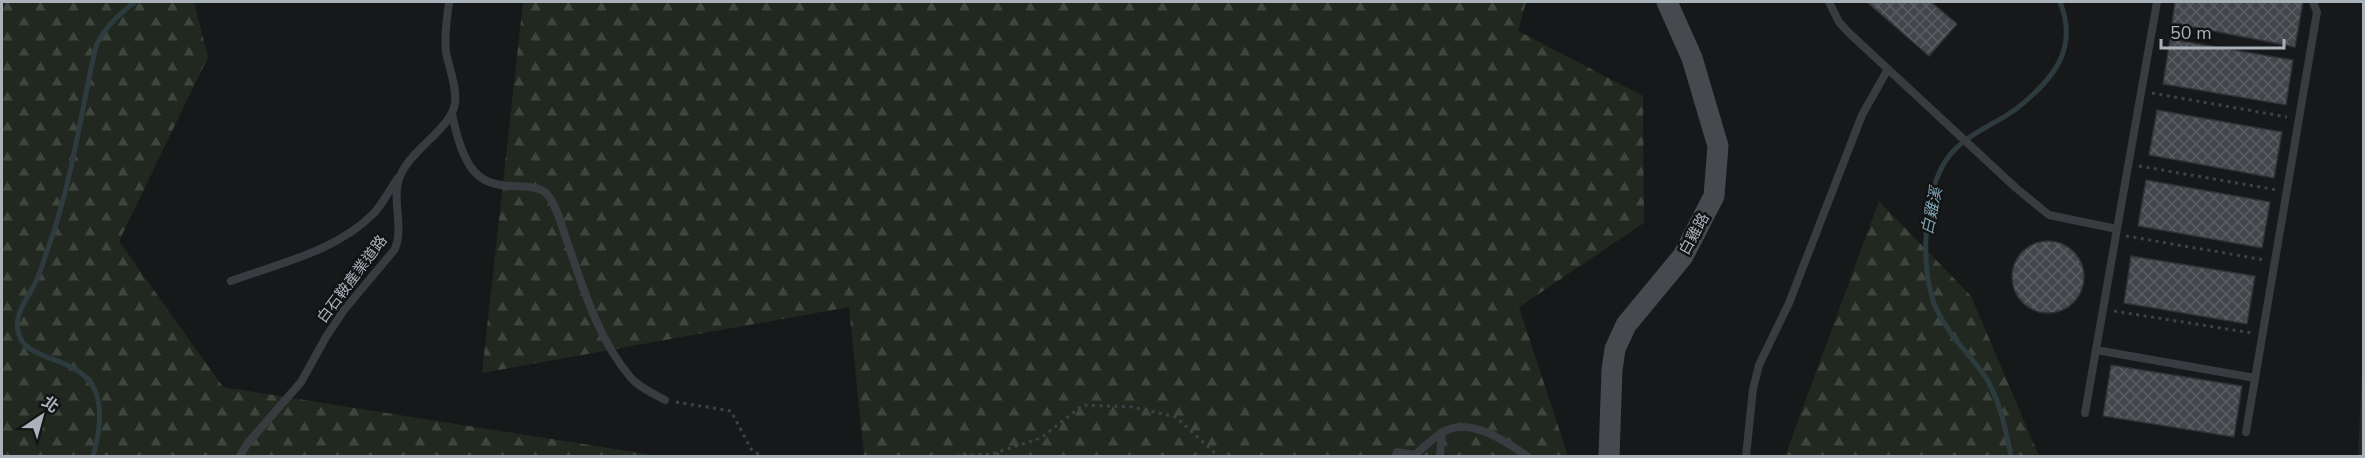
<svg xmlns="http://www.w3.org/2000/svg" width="2365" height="458" font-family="'Nunito Sans','Noto Sans TC',sans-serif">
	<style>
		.forest { fill: url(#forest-firs) }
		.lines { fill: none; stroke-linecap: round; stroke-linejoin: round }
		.stream { stroke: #2d3a3e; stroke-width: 5 }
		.building { fill: url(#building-cross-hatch); stroke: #313236; stroke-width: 1.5 }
		.path { stroke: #3e4246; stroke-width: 3; stroke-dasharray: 3 4.5; stroke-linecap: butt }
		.lane { stroke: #383b3f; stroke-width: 8 }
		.secondary { stroke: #464a4f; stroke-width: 21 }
		.labels { text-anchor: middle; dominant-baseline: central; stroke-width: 5; stroke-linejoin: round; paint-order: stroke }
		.street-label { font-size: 15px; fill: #a9b1b9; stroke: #121315 }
		.water-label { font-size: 16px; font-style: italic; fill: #80a6b5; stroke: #121315 }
	</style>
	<defs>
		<pattern id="forest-firs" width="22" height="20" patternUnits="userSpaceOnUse" patternTransform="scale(1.5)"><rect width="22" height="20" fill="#20281f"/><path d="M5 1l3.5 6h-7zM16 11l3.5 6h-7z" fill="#3e453d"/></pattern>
		<pattern id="building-cross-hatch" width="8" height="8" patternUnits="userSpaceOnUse" patternTransform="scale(1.5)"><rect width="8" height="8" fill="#43464a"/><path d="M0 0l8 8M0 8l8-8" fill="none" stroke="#5b5e62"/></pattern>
	</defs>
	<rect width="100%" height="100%" fill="#17181a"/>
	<g class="forest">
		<polygon points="2,2 194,2 208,57 119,241 223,387 659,456 2,456"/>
		<polygon points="523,2 1526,2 1518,31 1643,96 1644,223 1519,307 1568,456 864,456 849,307 482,373"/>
		<polygon points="1879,201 1971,296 2039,456 1785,456"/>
		<polygon points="2363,352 2364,456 2358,456"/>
	</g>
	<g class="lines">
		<g class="stream">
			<path d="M93 456C126 340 26 376 18 331 14 312 29 297 36 281 41 271 44 260 47 251 72 184 80 115 96 46 105 27 118 15 135 2"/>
			<path d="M2011 456C2006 431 2001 406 1989 383 1979 364 1962 350 1950 332 1944 323 1936 311 1933 300 1921 264 1924 201 1942 167 1958 136 1990 128 2016 109 2053 80 2079 49 2060 2"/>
		</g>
	</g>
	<g class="building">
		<polygon points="1867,2 1931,2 1957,24 1929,56"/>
		<polygon points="2175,2 2303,2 2295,47 2172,23"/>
		<polygon points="2170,39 2293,60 2286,105 2163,84"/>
		<polygon points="2157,110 2282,132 2274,178 2149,155"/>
		<polygon points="2146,180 2270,202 2262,248 2138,226"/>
		<circle cx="2048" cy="277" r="36"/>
		<polygon points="2131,256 2255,276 2247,324 2124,303"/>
		<polygon points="2111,365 2242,386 2234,437 2103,416"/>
	</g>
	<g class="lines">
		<g class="path">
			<polyline points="2152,93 2287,117"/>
			<polyline points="2139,166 2277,190"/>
			<polyline points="2126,236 2265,260"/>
			<polyline points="2114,311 2252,333"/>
			<polyline points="676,402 731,411 751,449 761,456"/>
			<polyline points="956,456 992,454 1041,438 1083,405 1132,407 1176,417 1218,456"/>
		</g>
		<g class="lane">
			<polyline points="1829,2 1839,22 1848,32 2016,188 2049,215 2117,229 2157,2"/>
			<path d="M452 114C456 132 460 150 470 166 493 201 535 174 550 198 558 210 562 227 567 241 583 288 598 339 631 378 640 388 654 394 665 400"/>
			<path d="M231 281C280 263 337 251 374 213 383 203 390 189 398 178"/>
			<polyline points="2096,350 2255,378"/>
			<polyline points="2085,413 2117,229"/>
			<polyline points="2246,432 2317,12 2313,2"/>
			<path d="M240 456 247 444 301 382 326 337 344 310 395 249C405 224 389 197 402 172 413 149 452 127 455 103 457 87 449 68 446 52 444 36 447 18 449 2"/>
			<path d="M1397 456V452L1415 455C1423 448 1432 439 1441 433 1469 415 1505 441 1527 456"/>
			<polyline points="1440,456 1442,432"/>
			<polyline points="1746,456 1753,389 1759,365 1789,303 1862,115 1888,69"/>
		</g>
		<polyline class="secondary" points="1609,456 1612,370 1615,349 1626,325 1683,256 1714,196 1718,146 1692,58 1667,2"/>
	</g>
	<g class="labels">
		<g class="street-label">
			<text transform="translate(1694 234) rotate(-61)">白雞路</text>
			<text transform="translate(352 279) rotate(-53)">白石鞍產業道路</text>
		</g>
		<g class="water-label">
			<text transform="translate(1932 211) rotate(-78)">白雞溪</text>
		</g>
	</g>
	<rect width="2365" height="458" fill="none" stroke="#a9b1b9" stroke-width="6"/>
	<g transform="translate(42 416) rotate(36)" stroke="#121315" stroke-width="4.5" paint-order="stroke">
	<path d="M0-4.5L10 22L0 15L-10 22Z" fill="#a9b1b9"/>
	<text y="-9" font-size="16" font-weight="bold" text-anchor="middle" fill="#a9b1b9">北</text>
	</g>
	<path d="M2161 39v9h123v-9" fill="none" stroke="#a9b1b9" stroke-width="3"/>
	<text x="2170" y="39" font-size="18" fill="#a9b1b9" stroke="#121315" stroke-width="4.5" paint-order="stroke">50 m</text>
</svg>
